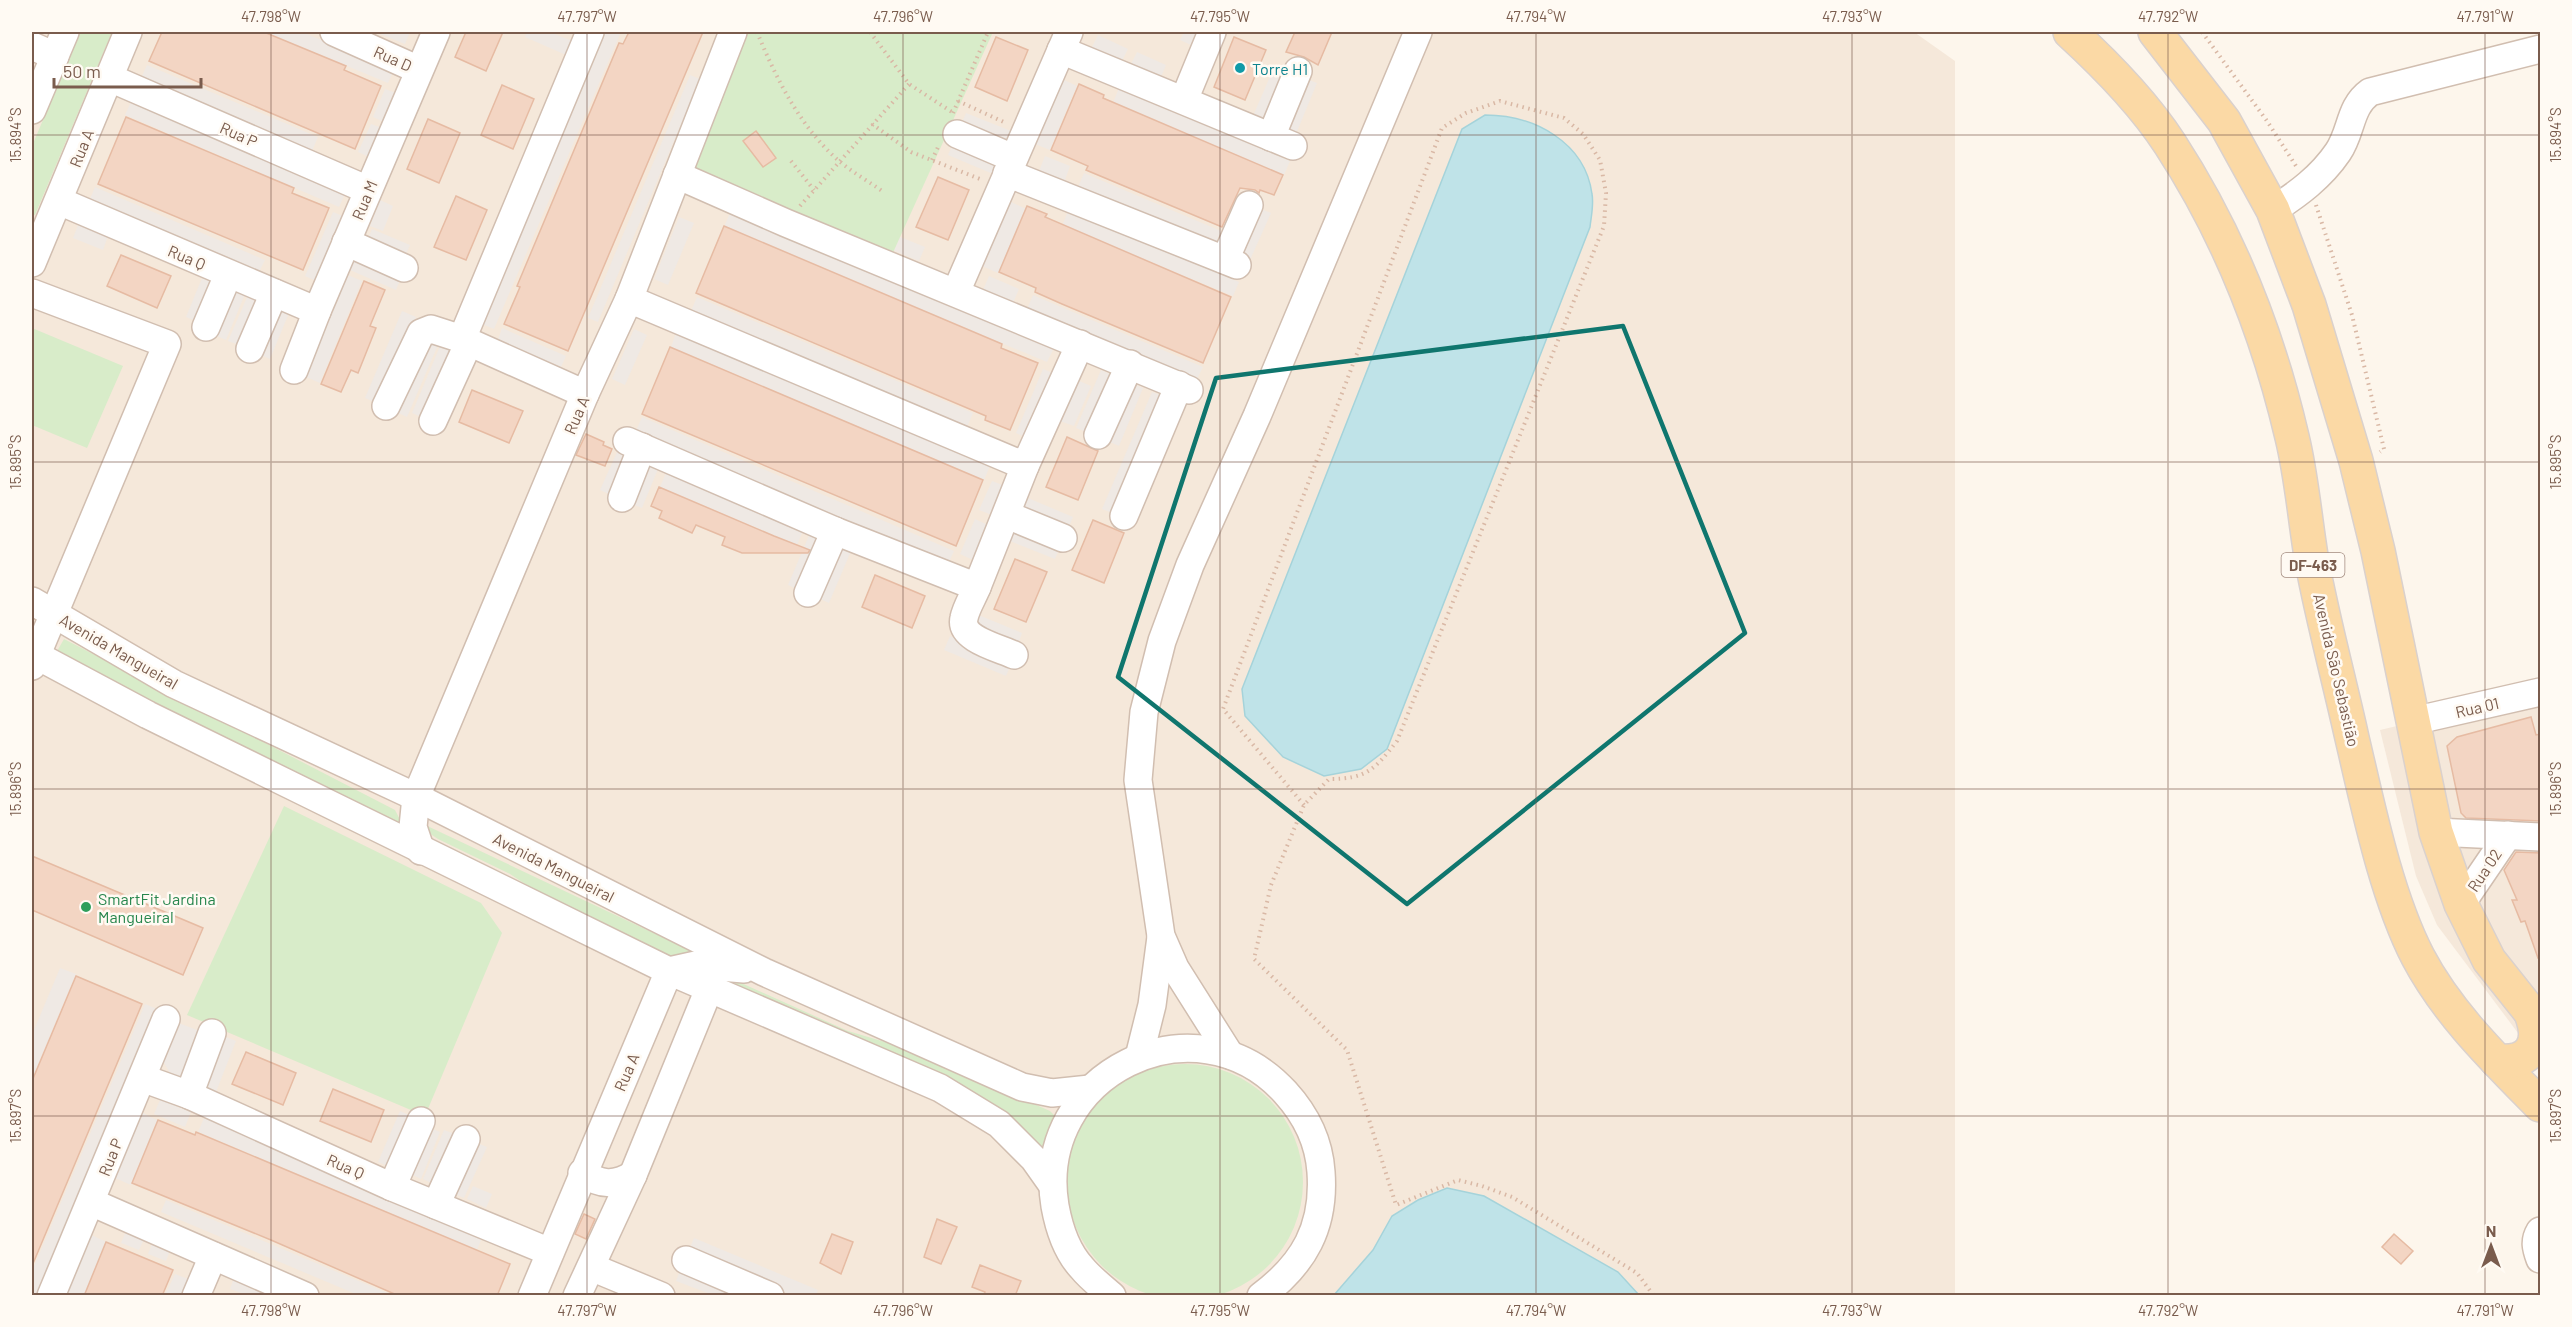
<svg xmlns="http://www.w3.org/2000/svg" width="2572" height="1327" font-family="Barlow,sans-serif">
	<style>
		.residential { fill: #f5e8da }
		.industrial { fill: #efe9e4 }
		.green { fill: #d8ecc9 }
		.water { fill: #bfe3e8; stroke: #a5d3da; stroke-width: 1.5 }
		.building { fill: #f3d5c3; stroke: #e6bba3; stroke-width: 1.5 }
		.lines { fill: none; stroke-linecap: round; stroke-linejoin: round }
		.minor-casing { stroke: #d1beb0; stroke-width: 30 }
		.major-casing { stroke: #dad1cd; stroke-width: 36 }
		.path { stroke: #d9b8a5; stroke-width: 4; stroke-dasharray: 1.5 4.5; stroke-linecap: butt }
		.minor { stroke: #fff; stroke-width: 27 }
		.major { stroke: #fbd9a5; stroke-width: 33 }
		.marked { fill: none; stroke: #0f766e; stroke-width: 4.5; stroke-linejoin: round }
		.ticks { fill: none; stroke: #7a5c4d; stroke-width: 1.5; stroke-opacity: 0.45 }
		.culture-dot { fill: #0f9aa8; stroke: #fffaf3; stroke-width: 2 }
		.leisure-dot { fill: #2e9e5b; stroke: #fffaf3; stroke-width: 2 }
		.labels { text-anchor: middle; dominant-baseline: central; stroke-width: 5; stroke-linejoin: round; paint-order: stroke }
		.shield { fill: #fffaf3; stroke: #a28b7f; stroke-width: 1.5 }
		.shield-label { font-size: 15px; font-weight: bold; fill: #7a5c4d }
		.street-label { font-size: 16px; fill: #7a5c4d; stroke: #fffaf3 }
		.culture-label { font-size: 16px; fill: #0d838f; stroke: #fffaf3; text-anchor: start }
		.leisure-label { font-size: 16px; fill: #27864d; stroke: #fffaf3; text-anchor: start }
		.neatline { fill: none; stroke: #7a5c4d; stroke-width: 2 }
		.ticks-label { font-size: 15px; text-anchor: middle; fill: #7a5c4d }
	</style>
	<rect width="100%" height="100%" fill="#fdf6ec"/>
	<g class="residential">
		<polygon points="32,32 1914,32 1955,61 1955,1295 32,1295"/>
		<polygon points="2540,692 2540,1056 2518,1033 2437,925 2416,876 2380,730"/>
	</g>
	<g class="industrial">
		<polygon points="265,32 302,32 394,70 388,83"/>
		<polygon points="375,32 410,32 405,44"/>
		<polygon points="527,32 550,32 572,41 566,55 525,37"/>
		<polygon points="606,32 621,32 494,329 482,324"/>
		<polygon points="1184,32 1197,32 1191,45 1180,40"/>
		<polygon points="1098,35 1128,49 1122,61 1092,47"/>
		<polygon points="1137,52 1166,65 1161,77 1131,64"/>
		<polygon points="147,65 318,137 312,151 141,78"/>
		<polygon points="1275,65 1289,71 1266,122 1253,116"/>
		<polygon points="690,75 700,79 598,322 588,318"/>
		<polygon points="1304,78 1317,83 1296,134 1282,129"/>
		<polygon points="1062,79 1077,86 1050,150 1035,144"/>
		<polygon points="1119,88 1290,161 1284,175 1113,103"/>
		<polygon points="385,89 396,93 384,122 373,117"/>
		<polygon points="131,102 345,194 339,207 125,115"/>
		<polygon points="966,113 1011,131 1005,145 960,127"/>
		<polygon points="371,124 382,128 369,157 358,152"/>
		<polygon points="954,141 999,160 993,174 948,155"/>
		<polygon points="1045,156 1070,166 1065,180 1039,171"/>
		<polygon points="1084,173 1221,231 1215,245 1078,187"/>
		<polygon points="95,187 265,260 259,272 90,199"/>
		<polygon points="380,200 393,206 383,231 370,226"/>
		<polygon points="1011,202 1026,209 998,273 982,266"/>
		<polygon points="1256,207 1271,213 1250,260 1236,253"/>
		<polygon points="1068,211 1239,282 1233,296 1062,226"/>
		<polygon points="333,212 345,217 316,281 305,276"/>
		<polygon points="730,213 1054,348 1047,362 724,227"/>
		<polygon points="679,217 694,223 668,285 654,279"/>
		<polygon points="856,219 925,247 919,261 850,233"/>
		<polygon points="78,225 108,236 103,250 73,238"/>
		<polygon points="372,229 410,245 404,259 366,243"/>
		<polygon points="356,256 402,275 396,290 350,270"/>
		<polygon points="348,275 362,281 320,383 306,377"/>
		<polygon points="989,276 1019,289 1013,303 983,290"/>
		<polygon points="202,278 216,284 200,323 186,317"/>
		<polygon points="231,289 245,294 226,340 212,334"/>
		<polygon points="248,295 261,301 242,346 228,341"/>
		<polygon points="1033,295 1203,367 1196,381 1027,309"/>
		<polygon points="697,297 973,413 967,427 691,311"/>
		<polygon points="276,308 289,313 270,359 256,353"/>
		<polygon points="402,311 416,317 379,404 365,398"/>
		<polygon points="502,328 566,356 561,367 498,340"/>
		<polygon points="634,329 647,335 625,385 612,379"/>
		<polygon points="427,333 441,338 407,417 394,411"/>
		<polygon points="676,333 990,466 984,480 671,347"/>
		<polygon points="440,346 454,353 426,419 412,413"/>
		<polygon points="1043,369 1053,373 1025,437 1016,433"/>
		<polygon points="1101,370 1114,376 1089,433 1076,428"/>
		<polygon points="1077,380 1091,386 1074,426 1060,421"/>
		<polygon points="1129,382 1143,388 1119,446 1105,440"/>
		<polygon points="1152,392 1166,397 1115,514 1102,509"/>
		<polygon points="642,417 954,551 948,564 636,431"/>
		<polygon points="617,452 630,458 613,496 600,490"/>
		<polygon points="645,464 658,469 642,508 629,503"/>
		<polygon points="666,473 803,531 797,545 660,487"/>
		<polygon points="992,481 1005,486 992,515 979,510"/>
		<polygon points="1028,498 1073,517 1067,531 1022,512"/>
		<polygon points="975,519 988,525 973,560 960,554"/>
		<polygon points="1015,526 1061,545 1055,559 1010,541"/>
		<polygon points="810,533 823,539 801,591 788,585"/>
		<polygon points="838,545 851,551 829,603 816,597"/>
		<polygon points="976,614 1022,633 1017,647 970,628"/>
		<polygon points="950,636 1012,662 1006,676 944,650"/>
		<polygon points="60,968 76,974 32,1079 32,1035"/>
		<polygon points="145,1004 157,1009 36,1295 32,1296 32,1271"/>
		<polygon points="176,1022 205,1033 186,1080 171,1075 163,1061"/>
		<polygon points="221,1035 236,1041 216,1092 200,1086"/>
		<polygon points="160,1100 191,1112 185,1127 154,1114"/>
		<polygon points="400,1111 414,1117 392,1168 378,1162"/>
		<polygon points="143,1113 159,1121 131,1185 115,1178"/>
		<polygon points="204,1118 483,1235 477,1250 198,1132"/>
		<polygon points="426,1126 440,1132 421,1179 406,1172"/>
		<polygon points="444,1130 458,1135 437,1186 423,1179"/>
		<polygon points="472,1141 487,1147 464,1198 450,1192"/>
		<polygon points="473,1186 492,1194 486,1208 467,1199"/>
		<polygon points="166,1200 392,1295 358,1295 161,1212"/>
		<polygon points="127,1229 145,1237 139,1250 121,1243"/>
		<polygon points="91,1235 107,1242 84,1295 65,1296"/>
		<polygon points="694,1238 818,1290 816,1295 792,1295 688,1252"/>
		<polygon points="153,1241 171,1248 166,1261 148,1254"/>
		<polygon points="682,1266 727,1285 724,1295 713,1295 676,1281"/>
		<polygon points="175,1274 188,1279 181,1295 165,1295"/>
		<polygon points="235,1275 286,1295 247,1295 230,1289"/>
	</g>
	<g class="green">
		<polygon points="80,32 112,32 35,215 32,214 32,146"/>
		<polygon points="742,32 993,32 891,257 690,166"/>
		<polygon points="32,328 123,366 87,448 32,425"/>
		<polygon points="64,639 395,810 407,833 56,653"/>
		<polygon points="284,806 481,903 502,933 425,1116 187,1015"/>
		<polygon points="421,823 700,955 678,960 566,911 510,874 438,839 429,833"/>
		<polygon points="698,971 715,973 739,982 848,1031 912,1050 1050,1111 1055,1116 1041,1150 1013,1120 986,1099"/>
		<circle cx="1185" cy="1182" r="118"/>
	</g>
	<g class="water">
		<path d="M1485 115C1534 115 1585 142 1592 194 1594 205 1591 217 1590 227L1387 749 1361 769 1324 776 1283 757 1245 716 1242 689 1462 129Z"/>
		<polygon points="1447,1188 1484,1196 1618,1272 1639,1295 1334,1295 1373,1250 1392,1216 1418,1200"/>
	</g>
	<g class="building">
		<polygon points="162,32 264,32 346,66 344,70 381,86 355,149 149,61"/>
		<polygon points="466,32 503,32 486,71 455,57"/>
		<polygon points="629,32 703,32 568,351 504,324 520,287 517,286 619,43 623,44"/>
		<polygon points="1295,32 1332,32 1318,65 1304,57 1286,52"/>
		<polygon points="996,37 1028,50 1007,101 975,87"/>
		<polygon points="1234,37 1266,50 1245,100 1214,87"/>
		<polygon points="1079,84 1104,95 1103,98 1283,175 1274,195 1260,190 1259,193 1255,190 1240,188 1222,227 1086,170 1088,166 1051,150"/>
		<polygon points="502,85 534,99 513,149 481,135"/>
		<polygon points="126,117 294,188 292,193 329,208 303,270 98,184"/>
		<polygon points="428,119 460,133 439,183 407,169"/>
		<polygon points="756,131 776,158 763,167 743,141"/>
		<polygon points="938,177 969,190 948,240 916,227"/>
		<polygon points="456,196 487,210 466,260 434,247"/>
		<polygon points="1027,206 1047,214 1045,217 1231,297 1203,363 1062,304 1035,292 1036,288 999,272"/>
		<polygon points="724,226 1002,344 1001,348 1038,363 1010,430 985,420 986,416 696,293"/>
		<polygon points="121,255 171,276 157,308 107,286"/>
		<polygon points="364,281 385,290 370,326 376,328 358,373 351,370 341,392 321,384"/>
		<polygon points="670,347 983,480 956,546 642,414"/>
		<polygon points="472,390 523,411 509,443 459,422"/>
		<polygon points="586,434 604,442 603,445 612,449 605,466 576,455"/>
		<polygon points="1067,437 1098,451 1078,500 1046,487"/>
		<polygon points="659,487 774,536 810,550 808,553 742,553 722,545 725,537 696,525 692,533 659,518 662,511 651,506"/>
		<polygon points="1093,520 1124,533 1104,583 1072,570"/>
		<polygon points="1015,559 1047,572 1026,622 994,609"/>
		<polygon points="875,575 925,596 912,628 862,607"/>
		<polygon points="2531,717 2536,735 2541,734 2541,821 2466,818 2461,813 2447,746 2457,737"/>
		<polygon points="2516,852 2541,853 2541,957 2538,958 2525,921 2521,922 2512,900 2517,900 2504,870"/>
		<polygon points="32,856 203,928 183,975 32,910"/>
		<polygon points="76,976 142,1004 32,1266 32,1081"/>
		<polygon points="246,1052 296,1073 283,1105 232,1084"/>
		<polygon points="333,1089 384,1110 371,1142 320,1121"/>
		<polygon points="158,1120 195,1135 196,1132 510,1264 497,1296 399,1296 271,1240 132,1183"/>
		<polygon points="584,1214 595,1219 586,1239 575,1234"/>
		<polygon points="937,1219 957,1227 941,1264 924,1257"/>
		<polygon points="832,1234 853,1242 841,1274 820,1263"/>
		<polygon points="2394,1234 2413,1251 2401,1264 2382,1247"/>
		<polygon points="106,1242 173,1270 162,1296 84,1296"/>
		<polygon points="980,1265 1021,1281 1015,1296 984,1296 985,1292 972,1287"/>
	</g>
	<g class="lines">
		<g class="minor-casing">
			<g id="minor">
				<polyline points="334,32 419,70"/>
				<polyline points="32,46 55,56"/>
				<polyline points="1061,50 1293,146"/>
				<polyline points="110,78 368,190"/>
				<polyline points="1184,100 1212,32"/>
				<polyline points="32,110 65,32"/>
				<polyline points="957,134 1013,158"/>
				<polyline points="1271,137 1298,71"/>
				<polyline points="1007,173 1237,265"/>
				<polyline points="677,175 786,223 1189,390"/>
				<polyline points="59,201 317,311"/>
				<path d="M2273 210C2298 194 2321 177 2338 152 2352 132 2349 107 2370 92L2540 49"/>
				<polyline points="346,242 404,268"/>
				<polyline points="1225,260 1249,205"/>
				<polyline points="32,263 128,32"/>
				<polyline points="956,292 1069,32"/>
				<polyline points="32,293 167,344 32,666"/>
				<polyline points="629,299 1025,466"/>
				<polyline points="206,327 228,275"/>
				<polyline points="250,349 274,293"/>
				<polyline points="294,370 317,311 436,32"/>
				<polyline points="585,394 462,339 590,32"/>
				<polyline points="386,406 421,333 431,329 462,339"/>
				<polyline points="433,421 469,342"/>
				<polyline points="1098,435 1130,364"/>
				<polyline points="627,441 835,531 977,587 1025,466 1080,344"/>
				<polyline points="622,498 642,447"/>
				<polyline points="1007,515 1063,538"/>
				<polyline points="1124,516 1179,385"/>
				<path d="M977 587C973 597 966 608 964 618 959 639 999 648 1014 655"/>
				<polyline points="808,593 835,531"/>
				<polyline points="32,601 174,684 416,797 764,972 1022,1087 1052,1093 1090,1089"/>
				<polyline points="32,653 148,715 669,971 940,1088 999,1124 1034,1159 1051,1183"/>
				<polyline points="2413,721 2540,692"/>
				<polyline points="2436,832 2540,837"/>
				<polyline points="421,851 413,827 416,797 585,394 629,299 733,32"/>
				<polyline points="2461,904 2508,835"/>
				<polyline points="1230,1055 1175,968 1161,936 1138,780 1144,712 1162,641 1190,565 1257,416 1418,32"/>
				<polyline points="1139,1057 1152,1005 1161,937"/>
				<polyline points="142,1078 189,1095 392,1187 550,1252"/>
				<polyline points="189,1095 212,1033"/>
				<path d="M582 1173C601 1185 614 1186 633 1175"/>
				<polyline points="392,1187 421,1121"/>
				<polyline points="91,1202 305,1296"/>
				<polyline points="436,1205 466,1139"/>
				<path d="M2540 1231C2534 1241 2536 1248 2540 1259"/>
				<polyline points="686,1260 770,1296"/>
				<polyline points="591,1267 661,1296"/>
				<polyline points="51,1296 166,1019"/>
				<polyline points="196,1296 213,1256"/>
				<polyline points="532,1296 669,971 696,965 744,969"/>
				<polyline points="577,1296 633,1175 709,989"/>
				<path d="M1112 1296C1102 1287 1090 1278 1082 1268 1067 1252 1059 1228 1055 1206 1033 1074 1195 994 1285 1092 1306 1115 1319 1141 1321 1172 1325 1227 1304 1264 1261 1296"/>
			</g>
		</g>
		<g class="major-casing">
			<g id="major">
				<path d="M2070 32C2105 64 2144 104 2170 144 2228 233 2268 334 2292 437 2302 478 2305 521 2312 562 2323 621 2339 679 2352 738 2368 806 2386 895 2418 957 2448 1014 2496 1060 2540 1105"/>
				<polyline points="2155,32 2224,121 2273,210 2309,305 2356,461 2378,551 2436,832 2461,904 2489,960 2540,1024"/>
				<path d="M2497 1061C2530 1064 2542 1045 2532 1016"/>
			</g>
		</g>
		<g class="path">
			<path d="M757 32C776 78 800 127 839 161 852 172 868 181 882 191"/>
			<polyline points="870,32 909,84 952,112"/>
			<polyline points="2202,32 2267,121 2296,166"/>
			<polyline points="958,101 1006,123"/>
			<polyline points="953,113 988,32"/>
			<polyline points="872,124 911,152 980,179"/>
			<polyline points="932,160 939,145"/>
			<polyline points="791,161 814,190"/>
			<polyline points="2316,205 2352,315 2384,449 2380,452"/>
			<polyline points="800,206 909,84"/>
			<path d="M1304 805 1223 709 1442 128 1466 113 1500 101 1564 118 1583 134 1600 160 1606 193 1604 226 1397 741C1375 769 1367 779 1329 779L1304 805 1271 885 1254 959 1347 1050 1396 1205 1458 1180 1482 1186 1512 1197 1637 1273 1654 1296"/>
		</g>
		<use href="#minor" class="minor"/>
		<use href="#major" class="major"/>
	</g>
	<path class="marked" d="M1623 326 1745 633 1407 904 1118 677 1216 378Z"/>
	<path class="ticks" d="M271 32V1296M587 32V1296M903 32V1296M1220 32V1296M1536 32V1296M1852 32V1296M2168 32V1296M2485 32V1296M32 135H2540M32 462H2540M32 789H2540M32 1116H2540"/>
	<circle class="culture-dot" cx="1240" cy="68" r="6"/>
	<circle class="leisure-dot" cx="86" cy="907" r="6"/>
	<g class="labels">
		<rect class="shield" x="2281.5" y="553" width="63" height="24" rx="4.5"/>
		<g class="shield-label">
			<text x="2313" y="565">DF-463</text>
		</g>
		<g class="street-label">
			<text transform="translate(393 58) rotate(24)">Rua D</text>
			<text transform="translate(239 134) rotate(24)">Rua P</text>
			<text transform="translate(81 148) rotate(-68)">Rua A</text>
			<text transform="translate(364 200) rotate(-67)">Rua M</text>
			<text transform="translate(187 257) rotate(23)">Rua Q</text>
			<text transform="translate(576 415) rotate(-67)">Rua A</text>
			<text transform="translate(119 651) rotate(30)">Avenida Mangueiral</text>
			<text transform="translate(2337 670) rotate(77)">Avenida São Sebastião</text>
			<text transform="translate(2477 707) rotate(-13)">Rua 01</text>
			<text transform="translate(554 867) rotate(27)">Avenida Mangueiral</text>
			<text transform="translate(2484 870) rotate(-56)">Rua 02</text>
			<text transform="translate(626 1072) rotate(-67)">Rua A</text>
			<text transform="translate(110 1157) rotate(-68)">Rua P</text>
			<text transform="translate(346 1166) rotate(24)">Rua Q</text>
		</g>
		<g class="culture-label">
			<text x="1252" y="68">Torre H1</text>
		</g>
		<g class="leisure-label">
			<text x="98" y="898">SmartFit Jardina<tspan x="98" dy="18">Mangueiral</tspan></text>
		</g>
	</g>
	<rect width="2572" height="1327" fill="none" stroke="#fffaf3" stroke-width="66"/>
	<g transform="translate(2491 1246)" stroke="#fffaf3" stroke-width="4.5" paint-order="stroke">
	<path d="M0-4.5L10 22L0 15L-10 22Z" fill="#7a5c4d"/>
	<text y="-9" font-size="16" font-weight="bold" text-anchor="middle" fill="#7a5c4d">N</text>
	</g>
	<path d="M54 78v9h147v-9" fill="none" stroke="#7a5c4d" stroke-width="3"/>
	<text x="63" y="78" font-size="18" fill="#7a5c4d" stroke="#fffaf3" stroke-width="4.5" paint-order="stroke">50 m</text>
	<rect x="33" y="33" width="2506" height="1261" class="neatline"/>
	<g class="ticks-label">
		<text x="271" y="22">47.798°W</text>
		<text x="587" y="22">47.797°W</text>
		<text x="903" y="22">47.796°W</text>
		<text x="1220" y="22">47.795°W</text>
		<text x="1536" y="22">47.794°W</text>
		<text x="1852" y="22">47.793°W</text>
		<text x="2168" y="22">47.792°W</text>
		<text x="2485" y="22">47.791°W</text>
		<text transform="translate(16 135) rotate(-90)" y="5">15.894°S</text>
		<text transform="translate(2556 135) rotate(-90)" y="5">15.894°S</text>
		<text transform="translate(16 462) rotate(-90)" y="5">15.895°S</text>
		<text transform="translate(2556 462) rotate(-90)" y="5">15.895°S</text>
		<text transform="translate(16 789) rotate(-90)" y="5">15.896°S</text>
		<text transform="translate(2556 789) rotate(-90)" y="5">15.896°S</text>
		<text transform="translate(16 1116) rotate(-90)" y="5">15.897°S</text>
		<text transform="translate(2556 1116) rotate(-90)" y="5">15.897°S</text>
		<text x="271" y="1316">47.798°W</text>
		<text x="587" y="1316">47.797°W</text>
		<text x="903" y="1316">47.796°W</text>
		<text x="1220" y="1316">47.795°W</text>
		<text x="1536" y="1316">47.794°W</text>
		<text x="1852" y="1316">47.793°W</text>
		<text x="2168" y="1316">47.792°W</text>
		<text x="2485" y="1316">47.791°W</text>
	</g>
</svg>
